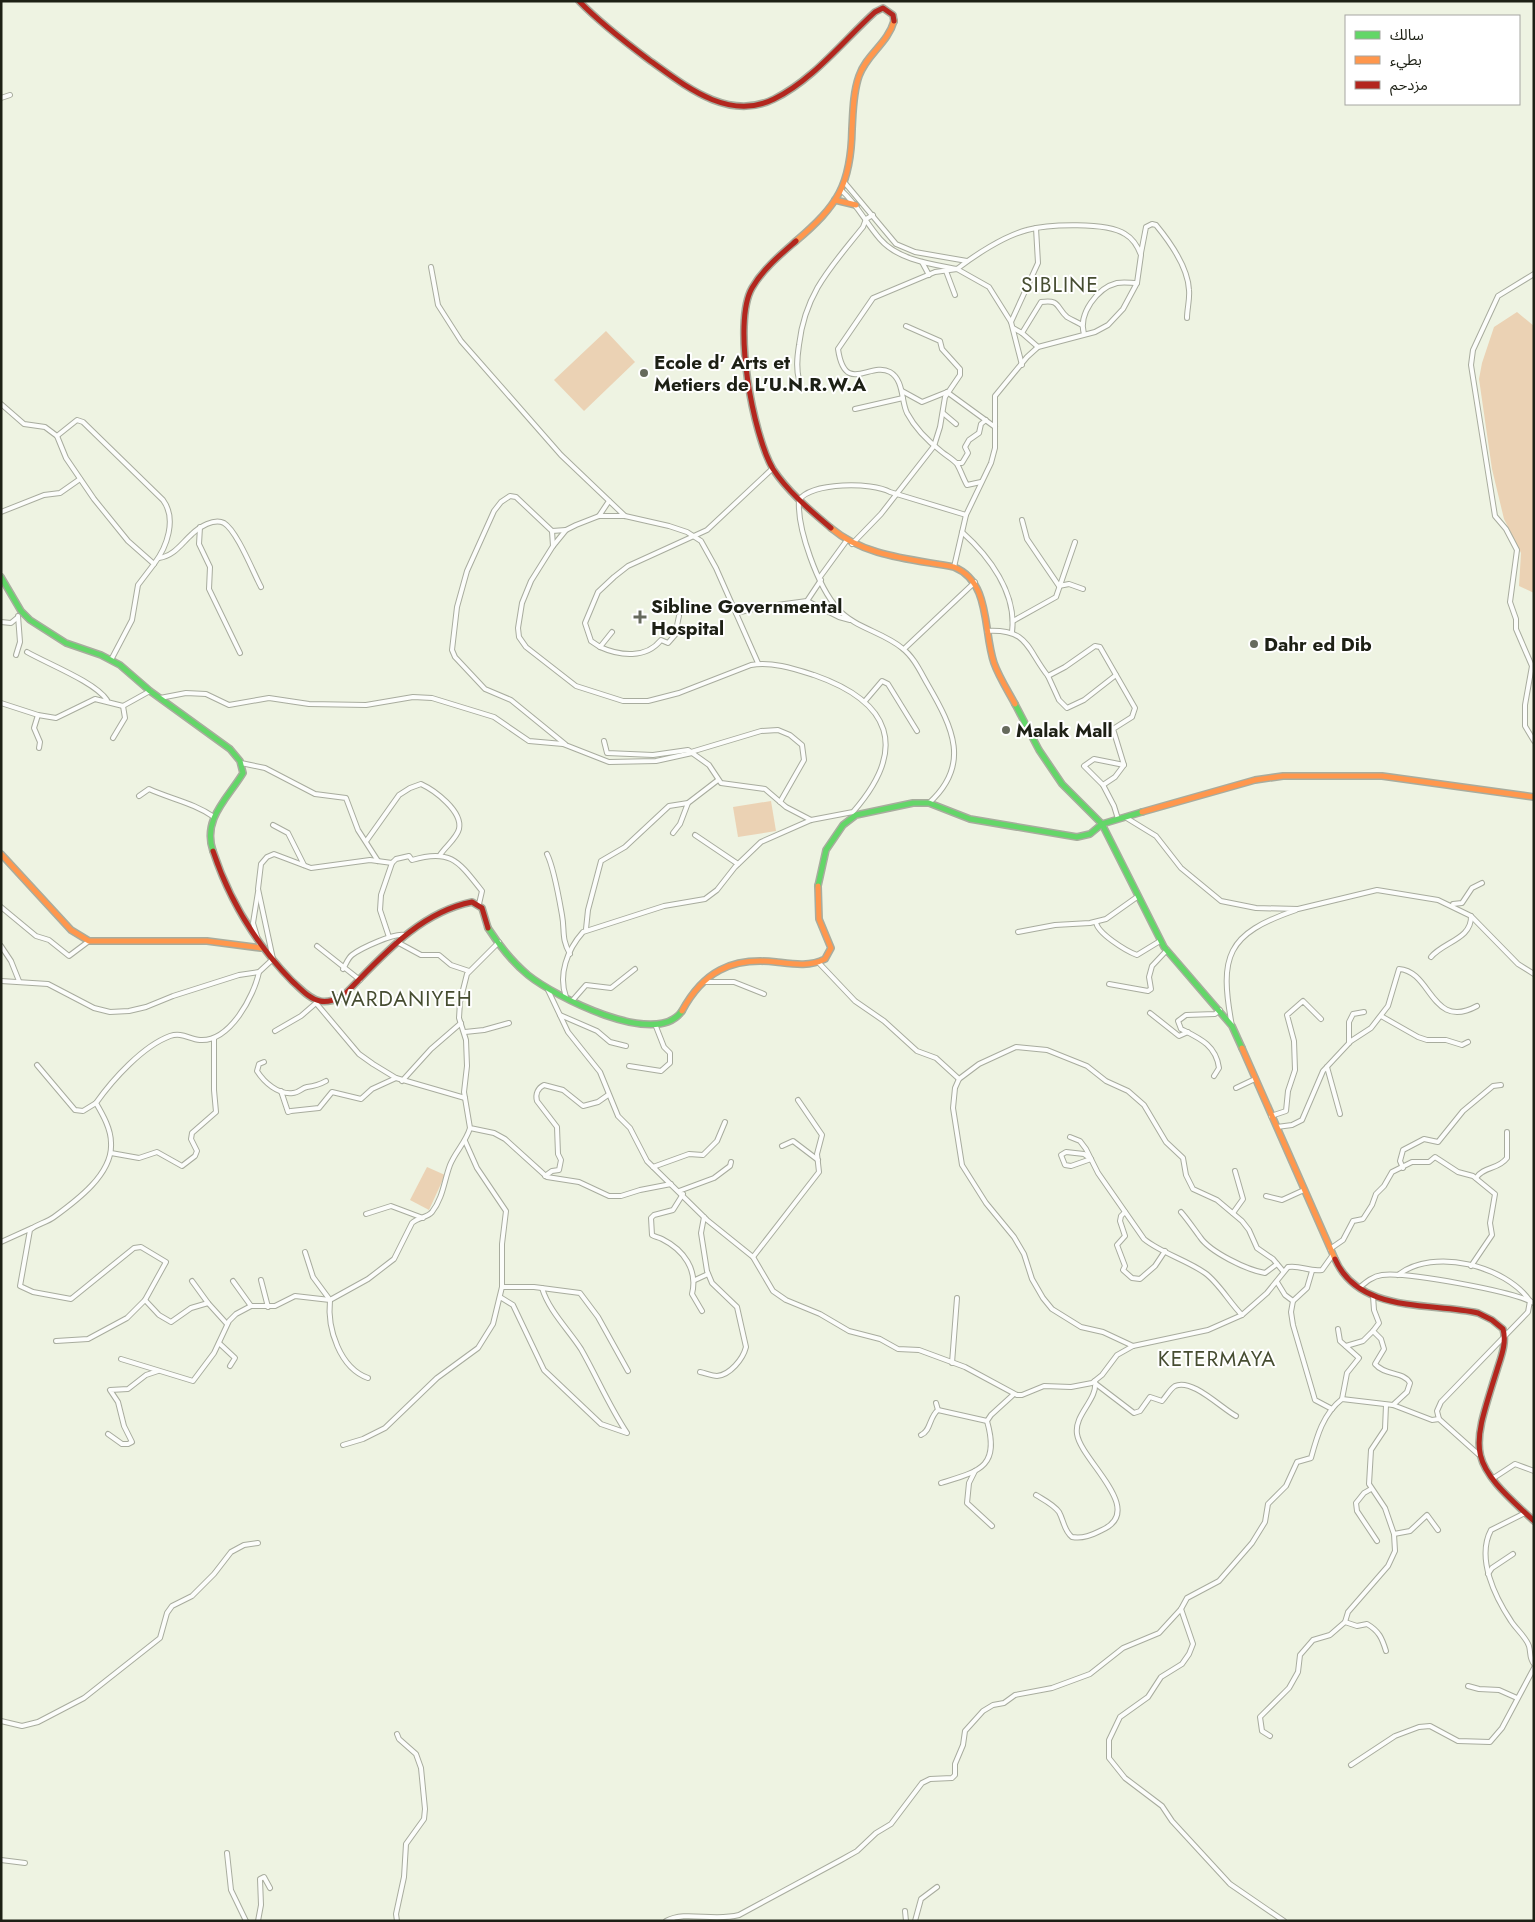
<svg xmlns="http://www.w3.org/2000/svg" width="1535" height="1922" font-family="Jost,'Noto Sans Arabic',sans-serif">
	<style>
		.green { fill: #ebd2b4 }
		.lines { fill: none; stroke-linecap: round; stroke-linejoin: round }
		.street-casing { stroke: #a8ac9e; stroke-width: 6 }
		.fast-casing { stroke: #a8ac9e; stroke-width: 8 }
		.slow-casing { stroke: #a8ac9e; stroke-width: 8 }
		.jam-casing { stroke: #a8ac9e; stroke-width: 8 }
		.street { stroke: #fcfdfb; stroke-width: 4 }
		.fast { stroke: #63d668; stroke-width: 5 }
		.slow { stroke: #ff974d; stroke-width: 5 }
		.jam { stroke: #b3261e; stroke-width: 5 }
		.poi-dot { fill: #666a5d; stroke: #fff; stroke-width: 2 }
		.labels { text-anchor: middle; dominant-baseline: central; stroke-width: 4; stroke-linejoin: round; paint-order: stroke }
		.poi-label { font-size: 19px; font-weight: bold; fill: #1d2015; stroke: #fff; text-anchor: start }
		.quarter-label { font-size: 21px; letter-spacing: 1px; fill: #464d31; stroke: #fff }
	</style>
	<rect width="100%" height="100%" fill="#eef3e2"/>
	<g class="green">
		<polygon points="1517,312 1534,326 1534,593 1519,586 1521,553 1504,519 1492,469 1479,379 1482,363 1494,327"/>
		<polygon points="606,331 635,362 584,411 554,380"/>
		<polygon points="771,801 776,831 738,837 733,807"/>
		<polygon points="427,1167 445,1175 429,1210 410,1200"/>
	</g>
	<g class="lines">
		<g class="street-casing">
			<g id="street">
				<polyline points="1,98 10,95"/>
				<polyline points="845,183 896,244 915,252 967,261"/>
				<path d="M841 190C857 204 866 223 880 239 898 260 931 264 957 269 975 255 1004 236 1027 230 1048 224 1107 222 1125 234 1132 238 1138 247 1141 255L1137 283 1123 309 1108 325 1095 332 1038 347 1027 357 995 396V448L991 463 966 515 954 567"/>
				<path d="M1141 253 1146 227 1152 224 1156 225C1170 242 1188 267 1189 290 1190 299 1187 309 1187 318"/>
				<polyline points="922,262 929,275"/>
				<polyline points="431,267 438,305 461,341 561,455 625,516"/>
				<polyline points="946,271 955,295"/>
				<polyline points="1534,274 1498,296 1473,350 1471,365 1495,516 1506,529 1517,550 1510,602 1516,619 1516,629 1532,666 1525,705 1525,726 1534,741"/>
				<polyline points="1011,322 1038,263 1036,228"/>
				<path d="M1013 328 1022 333 1041 302C1060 299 1056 307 1067 317 1072 320 1077 322 1082 325"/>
				<polyline points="1022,333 1038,347"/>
				<path d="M1084 334C1078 314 1097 288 1117 283 1124 282 1131 283 1137 283"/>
				<path d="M799 380C796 368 797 358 799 345 805 293 831 267 863 227L866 219 873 215"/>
				<polyline points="902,391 922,402 947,392"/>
				<polyline points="947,392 995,427"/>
				<polyline points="1,404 24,424 45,427 57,436 66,458 94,499 128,541 154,564 138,585 132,620 111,660"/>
				<polyline points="855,409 903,398"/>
				<polyline points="943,413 956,424"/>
				<path d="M57 436 77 420 83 422 163 500C177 519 167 547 154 564"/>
				<polyline points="957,463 962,463 968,453 965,447 969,440 979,433 981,424 986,420"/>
				<path d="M981 482 967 485C963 478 961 471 957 464 954 460 947 456 942 452 929 442 915 428 907 413 901 401 904 380 890 372 870 361 845 396 838 349L873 298 935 272 957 269 989 287 1011 322 1022 365"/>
				<polyline points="1,512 44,495 60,493 80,479"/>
				<polyline points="599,516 609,501"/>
				<polyline points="1022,520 1027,539 1059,586 1069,584 1083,589"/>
				<polyline points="200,527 199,544 210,567 209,589 240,653"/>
				<polyline points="552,531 553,546"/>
				<path d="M962 532C989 556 1017 593 1012 632"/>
				<polyline points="852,544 881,514 934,446 940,427 945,397 960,375 960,369 942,349 940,341 906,326"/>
				<path d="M159 558C174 556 181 544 192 534 199 527 214 518 224 523 237 531 253 572 261 587"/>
				<polyline points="820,577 847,540"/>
				<polyline points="807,601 839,617 850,620"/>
				<polyline points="736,613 762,607 807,601 821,580"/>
				<polyline points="1013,621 1056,597 1075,542"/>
				<polyline points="1,622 11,623 17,618"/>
				<path d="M987 631C1029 629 1026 648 1048 676L1065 667 1095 646 1100 647 1135 708 1132 717 1113 729 1124 765 1115 777 1103 785"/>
				<polyline points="612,632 600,647 591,641 585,623 598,592 614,577 628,566 707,530 772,469"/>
				<path d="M600 647C620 656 646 659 661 640L668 643 675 635 679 616"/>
				<polyline points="904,649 975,582"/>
				<path d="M27 652C48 664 95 682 107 700"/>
				<polyline points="16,655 20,642 18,616"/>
				<polyline points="1048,676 1059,700 1067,708 1084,700 1116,675"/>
				<polyline points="160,698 186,693 206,694 229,705 269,698 309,704 366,705 413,697 432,698 494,717 529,741 563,744 609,762 656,761 692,753"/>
				<polyline points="865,701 882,681 888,684 917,731"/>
				<polyline points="1,703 38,715 56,718 95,699 123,706 150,691"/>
				<polyline points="38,715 34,728 40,742 39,748"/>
				<polyline points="113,738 125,718 123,706"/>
				<polyline points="604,741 607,753 653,755 688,750 709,765 721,783 765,789 786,807 811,820"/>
				<polyline points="565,744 511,700 485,689 455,657 452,650 457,607 467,571 494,511 501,502 510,496 516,497 552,531 566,530"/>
				<polyline points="691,752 761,731 778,730 790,735 802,745 804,760 780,802"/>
				<polyline points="241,763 265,768 315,794 346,798 358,830 378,861"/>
				<path d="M139 796 149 789C171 799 194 803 214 817"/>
				<path d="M929 803C971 765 953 728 928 685 921 673 914 657 902 648 883 632 855 628 838 609 818 587 797 529 799 500 812 482 872 482 890 492L966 515"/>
				<polyline points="1125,817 1156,836 1181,868 1221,901 1256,908 1298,909 1377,890 1438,900 1471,916 1518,964 1534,974"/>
				<polyline points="1118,819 1114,806 1103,785 1084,766 1094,759 1124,765"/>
				<polyline points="273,825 288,833 304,865"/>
				<polyline points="673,833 680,824 688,803"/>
				<polyline points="695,835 738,864"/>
				<path d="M367 840 399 795 410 788 421 784C434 790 463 811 459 829 457 838 445 847 440 855"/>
				<path d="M547 854C554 868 559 898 562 915 565 931 561 938 570 954"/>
				<polyline points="258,892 253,923 259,943"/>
				<polyline points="1453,904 1462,903 1472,888 1482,883"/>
				<polyline points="1,907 36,936 49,940 69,956 89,941"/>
				<path d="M1096 922C1097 933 1126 951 1137 955L1160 941"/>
				<polyline points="586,929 588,910 601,861 625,847 669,806 688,803 718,780"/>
				<polyline points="1018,932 1055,925 1090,923 1106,919 1137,897"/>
				<polyline points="389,937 380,910 381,895 392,863"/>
				<polyline points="397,942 421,955 439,955 451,965 469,971"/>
				<polyline points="499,942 467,974 460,1002 459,1018 466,1040 467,1066 464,1092 470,1128 494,1133 505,1139 547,1177 579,1182 609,1196 621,1196 640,1190 671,1184"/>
				<polyline points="1,946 11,961 19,981"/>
				<polyline points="317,946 360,980"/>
				<path d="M1431 957C1443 942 1472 939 1471 916"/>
				<polyline points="819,963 855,1001 884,1021 917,1051 936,1058 959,1079 979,1064 1016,1047 1047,1050 1087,1066 1106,1081 1128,1091 1144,1105 1166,1142 1183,1158 1186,1175 1193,1189 1217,1200 1242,1221 1249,1230 1257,1248 1273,1259 1283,1271"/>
				<path d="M343 969C346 964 348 958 352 955 361 948 394 933 404 935"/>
				<path d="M1 981 48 984 94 1008 110 1012 129 1011 146 1007 173 996 239 975 259 972 273 959 258 889 261 864 267 857 274 854 311 868 370 860 392 863 396 859 409 856 412 860C451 848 459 862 482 891L479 904"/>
				<polyline points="704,982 734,982 764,994"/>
				<polyline points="1109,984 1148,991 1151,989 1149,977 1152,966 1167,950"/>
				<path d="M548 990 568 1032 600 1072 618 1116 630 1128 647 1161 707 1220 753 1257 773 1291 786 1300 820 1314 849 1331 880 1339 898 1349 919 1350 965 1367 1017 1395H1022L1044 1386 1071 1387 1092 1383 1102 1375 1117 1355 1133 1346 1208 1330 1242 1315 1267 1293 1288 1267C1301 1265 1309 1272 1322 1270L1332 1256"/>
				<path d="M566 997C558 975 567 950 583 932L664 906 705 899 717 890 735 867 761 842 811 820 853 812C909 748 891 702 814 675 795 669 771 661 751 665L679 693 648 701H623L576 686 526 647 519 637 518 628 522 603 531 581 553 546 566 530 576 525 599 516H625L669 526 687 532 701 541 716 568 758 663"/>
				<polyline points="572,1001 586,985 611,988 635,969"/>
				<polyline points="316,1003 359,1054 373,1064 396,1078 465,1098"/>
				<polyline points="1150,1013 1179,1036 1188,1032"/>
				<polyline points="560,1015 597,1031 610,1042 626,1046"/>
				<polyline points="1381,1016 1418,1037 1427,1040 1446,1040 1462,1045 1468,1042"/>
				<path d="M1232 1026C1219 956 1226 934 1296 910"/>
				<polyline points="275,1031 301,1016 316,1003"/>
				<polyline points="465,1032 484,1030 509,1023"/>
				<polyline points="1349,1043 1349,1022 1353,1014 1364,1012"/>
				<path d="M264 1062 259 1064 257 1071C264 1082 278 1095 293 1093 298 1093 302 1088 307 1087 315 1086 319 1085 326 1081"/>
				<polyline points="37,1065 75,1110 83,1111 96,1103"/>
				<polyline points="629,1066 661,1071 670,1063 670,1053 664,1047 655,1024"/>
				<polyline points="1327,1067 1340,1114"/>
				<path d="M1214 1076 1219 1068C1216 1045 1199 1038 1181 1029L1178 1021 1186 1015 1215 1014 1220 1010"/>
				<polyline points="959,1079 955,1088 953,1108 962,1165 986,1203 1014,1237 1024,1254 1032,1279 1043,1298 1052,1309 1081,1327 1103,1332 1133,1346"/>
				<polyline points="402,1081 431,1049 461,1023"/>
				<polyline points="1236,1088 1255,1079"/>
				<polyline points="281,1091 288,1112 291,1111 319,1108 332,1092 361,1099 372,1089 396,1078"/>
				<polyline points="1271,1116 1286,1111 1288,1091 1295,1070 1294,1041 1287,1015 1303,1001 1321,1019"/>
				<path d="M1277 1127 1292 1125 1302 1120 1323 1071 1351 1041 1371 1028 1388 1006 1399 969C1432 971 1431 1031 1477 1006"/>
				<path d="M1070 1137 1080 1141 1086 1149 1098 1173 1144 1239C1161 1253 1187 1260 1205 1273 1218 1282 1230 1303 1242 1315"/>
				<polyline points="782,1146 793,1141 818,1160"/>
				<polygon points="1066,1152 1084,1154 1091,1159 1071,1166 1065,1165 1061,1155"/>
				<polyline points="111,1153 139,1158 157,1152 182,1166 195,1156 197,1151 191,1139 192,1133 216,1112 214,1090 214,1038"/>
				<polyline points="653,1167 689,1154 703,1155 717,1141 725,1122"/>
				<polyline points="1403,1168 1400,1161 1403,1150 1424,1139 1438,1142 1463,1111 1493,1086 1501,1085"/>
				<path d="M545 1176 552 1171 559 1170 561 1160 558 1154 557 1127 537 1101C535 1094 538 1088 544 1085L563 1090 583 1106 598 1102 608 1095"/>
				<path d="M1476 1178C1484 1166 1498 1170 1507 1158V1132"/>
				<polyline points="679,1191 714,1178 730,1166 731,1162"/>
				<path d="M683 1194 673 1210 654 1215 651 1218 652 1235C655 1237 658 1237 662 1239 684 1250 698 1270 692 1294L702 1311"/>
				<polyline points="1266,1196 1282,1200 1304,1190"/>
				<polyline points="1125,1212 1121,1216 1120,1221 1125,1236 1117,1245 1125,1266 1123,1270 1132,1278 1140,1279 1155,1266 1165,1251"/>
				<path d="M1181 1212C1188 1220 1194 1229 1200 1237 1210 1252 1247 1270 1265 1273L1277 1264"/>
				<polyline points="1233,1213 1243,1199 1235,1171"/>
				<polyline points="366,1214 391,1206 423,1218"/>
				<polyline points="1,1242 32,1228"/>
				<polyline points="1330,1249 1343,1240 1353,1221 1363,1219 1372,1205 1376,1194 1384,1186 1392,1172 1412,1162 1429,1162 1435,1157 1458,1172 1473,1176 1495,1194 1490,1223 1492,1235 1471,1266"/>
				<polyline points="305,1252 313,1277 330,1300"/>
				<polyline points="753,1257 819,1172 817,1154 822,1135 798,1100"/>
				<path d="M1398 1275C1434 1247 1506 1266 1530 1301L1528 1312 1441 1402 1437 1411 1439 1419"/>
				<polyline points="261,1280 268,1307"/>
				<polyline points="695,1280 708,1274"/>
				<polyline points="192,1281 208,1303"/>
				<polyline points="233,1281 251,1306"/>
				<polyline points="1277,1282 1285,1295 1293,1301 1291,1312 1293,1325 1315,1400 1332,1409"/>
				<polyline points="502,1287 534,1287 580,1293 598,1317 628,1371"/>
				<path d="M1359 1288C1366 1282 1373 1276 1382 1275 1408 1272 1512 1291 1534 1303"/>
				<path d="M1373 1296 1374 1310 1379 1323 1373 1331 1381 1339 1384 1349 1375 1364C1385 1376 1403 1371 1410 1383L1407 1392 1393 1405"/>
				<path d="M500 1297 513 1305 544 1370 601 1424 627 1433C609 1406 597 1377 581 1349 568 1329 549 1311 542 1288"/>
				<polyline points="145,1300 159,1315 171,1322 191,1308 208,1303 227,1324"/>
				<path d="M330 1300C327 1329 340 1368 368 1378"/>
				<polyline points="1293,1301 1307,1288 1312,1271"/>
				<polyline points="1338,1329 1340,1341 1359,1358 1347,1373 1342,1399"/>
				<path d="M56 1341 88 1339 127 1318 145 1300 166 1262 141 1247 134 1248 71 1299 33 1292 20 1286 30 1230C36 1224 46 1223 54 1217 76 1201 113 1174 111 1143 111 1129 103 1115 96 1103 113 1079 143 1046 170 1036 182 1032 189 1039 200 1040 230 1042 254 996 259 972"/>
				<polyline points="219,1343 235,1358 230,1366"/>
				<polyline points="1346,1346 1363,1341 1373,1331"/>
				<path d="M121 1359 193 1381 214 1353 229 1321 236 1314 251 1306H275L295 1296 330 1300 368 1279 394 1259 412 1223C418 1217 427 1218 432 1212 443 1198 444 1181 450 1165 455 1152 466 1142 470 1128"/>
				<polyline points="952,1363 957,1298"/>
				<path d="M700 1372C705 1373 712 1376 717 1376 730 1375 743 1359 746 1347L737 1307 712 1283 707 1271 701 1233 704 1217"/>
				<path d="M1096 1384 1134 1413 1140 1411 1150 1397 1162 1401C1166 1397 1170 1389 1175 1386 1192 1378 1221 1408 1236 1416"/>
				<polyline points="936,1403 938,1410"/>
				<polyline points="108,1434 122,1444 128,1444 132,1442 124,1426 118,1402 110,1390 128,1389 146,1375 158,1371"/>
				<path d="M921 1435C931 1431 929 1417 938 1410L987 1421"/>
				<polyline points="343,1445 363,1439 385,1428 437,1378 478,1348 493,1324 502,1287 502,1244 506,1211 477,1168 465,1141"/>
				<polyline points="975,1471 969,1483 967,1503 992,1526"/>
				<polyline points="1492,1479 1515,1464 1534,1471"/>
				<path d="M941 1483C980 1471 1000 1467 987 1421L991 1415 1014 1394"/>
				<polyline points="1371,1489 1364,1493 1356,1503 1357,1511 1377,1541"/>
				<path d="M1036 1495C1044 1500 1053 1504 1059 1512 1064 1521 1064 1531 1072 1537 1083 1539 1092 1535 1102 1530 1147 1510 1081 1461 1077 1434 1074 1414 1098 1400 1095 1381"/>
				<path d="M1525 1513 1491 1530C1476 1558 1495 1597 1511 1621 1516 1629 1526 1637 1529 1646 1531 1653 1529 1658 1534 1664"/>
				<polyline points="1394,1534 1410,1531 1427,1515 1438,1530"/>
				<polyline points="1488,1574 1492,1568 1513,1554"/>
				<polyline points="1181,1609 1193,1644 1189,1654 1182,1664 1161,1677 1148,1697 1120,1717 1109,1740 1109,1758 1125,1778 1162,1806 1172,1821 1230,1884 1284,1921"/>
				<path d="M1345 1622 1357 1626 1367 1624C1379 1631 1382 1638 1386 1651"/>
				<polyline points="1468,1686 1479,1689 1499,1690 1517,1698"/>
				<polyline points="1,1721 22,1726 38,1722 84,1698 160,1638 167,1613 172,1606 192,1596 214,1574 231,1552 244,1545 258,1543"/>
				<polyline points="1270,1736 1262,1731 1260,1717 1289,1688 1298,1672 1300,1655 1313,1640 1330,1635 1345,1622 1348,1612 1388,1566 1395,1551 1394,1534 1385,1508 1369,1484 1371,1450 1385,1429 1386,1405"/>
				<polyline points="1351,1765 1395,1736 1419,1727 1430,1726 1458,1741 1490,1742 1502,1728 1534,1668"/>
				<polyline points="227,1853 231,1890 246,1921"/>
				<polyline points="1,1860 25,1863"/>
				<polyline points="905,1911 906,1921"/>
				<polyline points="258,1921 261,1905 260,1879 264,1877 270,1888"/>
				<polyline points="397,1921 396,1914 404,1877 406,1844 424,1819 425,1809 421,1768 416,1754 399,1739 397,1734"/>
				<path d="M666 1921C686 1910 712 1922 739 1915L841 1860 857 1851 876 1833 891 1824 922 1783 930 1779 952 1778 955 1775V1764L963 1745 965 1731 983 1711 993 1705 1004 1703 1015 1695 1052 1688 1090 1674 1123 1648 1159 1633 1181 1609 1187 1598 1219 1581 1252 1543 1265 1522 1268 1504 1286 1486 1297 1462 1311 1458C1317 1436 1323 1414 1342 1399L1393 1405 1432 1420 1439 1419 1478 1454"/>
				<polyline points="915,1921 921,1899 937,1887"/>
			</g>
		</g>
		<g class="fast-casing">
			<g id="fast">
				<path d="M1 577 21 611 30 620 66 643 101 655 120 665 150 691 230 749 240 761 243 773C228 798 202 819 213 851"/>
				<polyline points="1015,704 1039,750 1062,784 1102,824 1164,947 1232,1026 1242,1048"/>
				<polyline points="818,886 826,850 843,825 856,815 913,803 929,803 970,819 1077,837 1090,834 1102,824 1142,812"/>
				<path d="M488 928C499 945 511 961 528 975 554 996 656 1049 682 1011"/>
			</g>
		</g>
		<g class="slow-casing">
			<g id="slow">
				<polyline points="835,200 856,205"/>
				<path d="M796 241C838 205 851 185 852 129 853 112 853 93 859 76 866 55 888 43 894 21"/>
				<path d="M831 528C865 557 912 559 954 567 991 582 983 631 994 663 999 677 1008 691 1015 704"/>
				<polyline points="1142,812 1255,780 1283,776 1382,776 1534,797"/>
				<polyline points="1,854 71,930 89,941 207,941 261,948"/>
				<path d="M682 1011C703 972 731 957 776 962 793 964 809 967 825 959L831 948 819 919 818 886"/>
				<polyline points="1242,1048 1335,1259"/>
			</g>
		</g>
		<g class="jam-casing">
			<g id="jam">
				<path d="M579 1C600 23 625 42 649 60 684 85 728 122 774 99 813 80 843 41 875 12L883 8 893 15 894 21"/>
				<path d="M796 241C780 255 763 269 752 288 732 323 753 435 773 469 788 492 811 511 831 528"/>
				<path d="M213 851C230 902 255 943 292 981 300 988 309 999 320 1001 327 1003 335 1000 342 997 380 959 417 913 472 902L482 908 488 928"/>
				<path d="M1335 1259C1359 1314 1430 1302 1478 1313L1492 1320 1503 1329C1507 1343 1501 1357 1497 1370 1470 1455 1467 1460 1534 1521"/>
			</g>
		</g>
		<use href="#street" class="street"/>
		<use href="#fast" class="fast"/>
		<use href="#slow" class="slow"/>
		<use href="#jam" class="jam"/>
	</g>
	<g class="poi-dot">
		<circle cx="644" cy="373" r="5"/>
		<path d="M637.5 609.5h5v5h5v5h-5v5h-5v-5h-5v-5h5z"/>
		<circle cx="1254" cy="644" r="5"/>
		<circle cx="1006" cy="730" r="5"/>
	</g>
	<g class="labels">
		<g class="poi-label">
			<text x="654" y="362">Ecole d' Arts et<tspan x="654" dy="22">Metiers de L'U.N.R.W.A</tspan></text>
			<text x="651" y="606">Sibline Governmental<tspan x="651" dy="22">Hospital</tspan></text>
			<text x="1264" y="644">Dahr ed Dib</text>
			<text x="1016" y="730">Malak Mall</text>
		</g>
		<g class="quarter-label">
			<text x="1060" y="285">SIBLINE</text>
			<text x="402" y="999">WARDANIYEH</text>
			<text x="1217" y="1359">KETERMAYA</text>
		</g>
	</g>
	<rect width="1535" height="1922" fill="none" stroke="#1d2015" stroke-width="5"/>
	<rect x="1345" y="15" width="175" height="90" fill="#ffffff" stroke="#a5a6a1"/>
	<rect x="1355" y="31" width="25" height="8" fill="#63d668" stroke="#a5a6a1"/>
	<text x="1390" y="40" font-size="15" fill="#1d2015">سالك</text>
	<rect x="1355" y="56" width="25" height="8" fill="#ff974d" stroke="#a5a6a1"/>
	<text x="1390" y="65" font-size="15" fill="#1d2015">بطيء</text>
	<rect x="1355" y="81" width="25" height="8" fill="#b3261e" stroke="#a5a6a1"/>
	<text x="1390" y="90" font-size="15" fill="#1d2015">مزدحم</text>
</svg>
